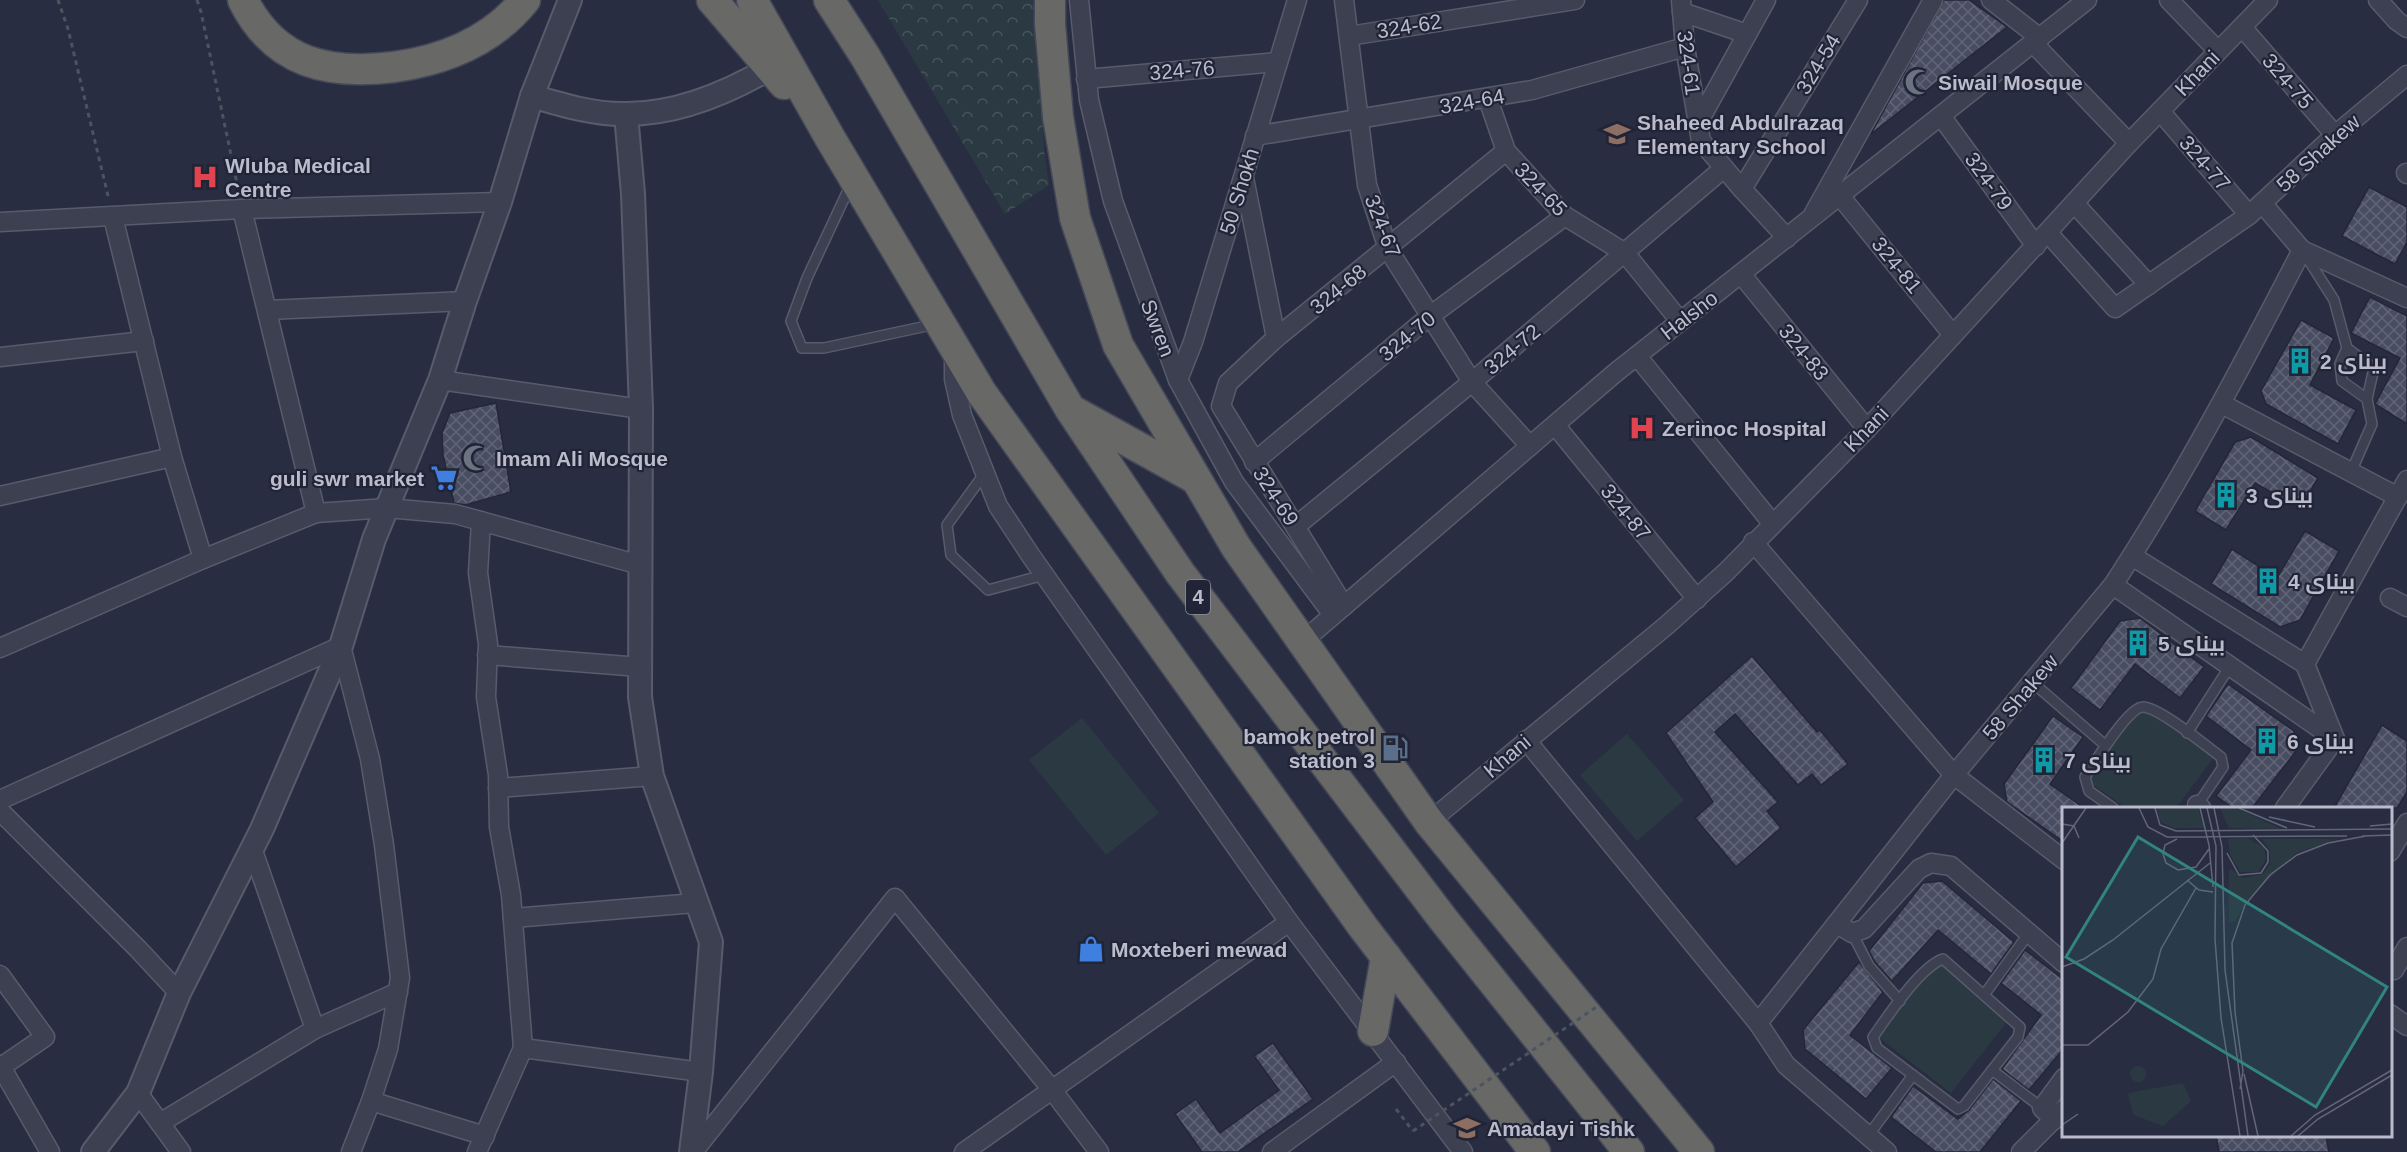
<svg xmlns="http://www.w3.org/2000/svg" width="2407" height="1152" font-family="Helvetica,Cairo,sans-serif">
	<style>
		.forest { fill: url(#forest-crowns) }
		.garden { fill: #2b3942 }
		.building { fill: url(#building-cross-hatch); stroke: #232738; stroke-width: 1.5 }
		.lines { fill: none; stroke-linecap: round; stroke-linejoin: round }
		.service-casing { stroke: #585b6b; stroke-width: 12 }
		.minor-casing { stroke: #585b6b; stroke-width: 21 }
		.tertiary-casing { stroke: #585b6b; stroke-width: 26 }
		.trunk-casing { stroke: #444858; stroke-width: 33 }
		.path { stroke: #49565f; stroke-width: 3; stroke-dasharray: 4.5 4.5; stroke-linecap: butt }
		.service { stroke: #3d4051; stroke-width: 9 }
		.minor { stroke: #3d4051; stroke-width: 18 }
		.tertiary { stroke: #3d4051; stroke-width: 22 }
		.trunk { stroke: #686866; stroke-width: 30 }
		.path-bridge { stroke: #49565f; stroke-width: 3; stroke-dasharray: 4.5 4.5; stroke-linecap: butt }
		.labels { text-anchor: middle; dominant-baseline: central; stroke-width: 4.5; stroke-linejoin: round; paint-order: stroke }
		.shield { fill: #212436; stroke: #8c8e9e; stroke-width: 1.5 }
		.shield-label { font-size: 20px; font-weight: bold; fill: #babccb }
		.street-label { font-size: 21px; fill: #babccb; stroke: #212436 }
		.poi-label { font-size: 21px; font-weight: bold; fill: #babccb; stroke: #212436; text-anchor: start }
		.inset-road { fill: none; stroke: #636678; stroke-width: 1.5 }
		.view { fill: #318481; fill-opacity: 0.15; stroke: #318481; stroke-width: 3 }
		.inset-edge { fill: none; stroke: #babccb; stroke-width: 3 }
	</style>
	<defs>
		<pattern id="forest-crowns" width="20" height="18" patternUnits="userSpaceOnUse" patternTransform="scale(1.5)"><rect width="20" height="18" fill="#2b3942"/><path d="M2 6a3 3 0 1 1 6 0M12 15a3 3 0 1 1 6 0" fill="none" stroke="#48545c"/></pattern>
		<pattern id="building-cross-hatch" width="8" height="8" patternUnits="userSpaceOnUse" patternTransform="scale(1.5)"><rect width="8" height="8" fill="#484d62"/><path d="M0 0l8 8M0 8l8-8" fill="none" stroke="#606577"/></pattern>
	</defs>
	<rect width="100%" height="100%" fill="#292d41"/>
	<polygon class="forest" points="878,0 1035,0 1044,150 1049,185 1005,214"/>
	<g class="garden">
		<polygon points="2137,701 2214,757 2176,808 2126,808 2082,777"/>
		<polygon points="1082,718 1159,813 1106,855 1029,760"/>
		<polygon points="1627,734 1684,800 1637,841 1580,775"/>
		<polygon points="1936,960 2009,1019 1951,1093 1877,1036"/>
	</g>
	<g class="building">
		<polygon points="1944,0 1969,0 2007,27 1871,134"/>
		<polygon points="2369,187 2407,207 2407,242 2395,264 2342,236"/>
		<polygon points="2370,297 2407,316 2407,424 2375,404 2400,358 2351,333"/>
		<polygon points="2301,320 2334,338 2310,385 2356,410 2338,444 2266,404 2261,391"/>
		<polygon points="496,403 511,492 465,505 454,503 443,455 442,433 450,413"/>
		<polygon points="2251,437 2318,478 2300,508 2255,483 2226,530 2195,511 2235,442"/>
		<polygon points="2305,531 2339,551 2300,620 2280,627 2211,584 2232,549 2277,578"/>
		<polygon points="2140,618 2204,667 2180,698 2135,664 2100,710 2071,688 2120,621"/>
		<polygon points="1752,656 1817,732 1820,730 1848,764 1821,785 1812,774 1798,785 1735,714 1715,732 1778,802 1767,811 1781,828 1736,867 1695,818 1713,802 1666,733"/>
		<polygon points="2228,684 2294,731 2296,751 2252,808 2233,808 2216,796 2251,750 2206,716"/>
		<polygon points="2053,716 2083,737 2050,784 2084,808 2064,808 2064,842 2007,802 2004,784"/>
		<polygon points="2382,725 2407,741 2407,792 2397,808 2334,808"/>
		<polygon points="1942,881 2014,942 1991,974 1938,930 1892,981 1875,962 1869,951 1923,883"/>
		<polygon points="2025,950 2064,980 2064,1048 2029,1090 2002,1069 2041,1015 2001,983"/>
		<polygon points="1859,962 1883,992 1850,1035 1892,1068 1866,1099 1805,1049 1803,1030"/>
		<polygon points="1273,1043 1313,1099 1238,1152 1202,1152 1175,1114 1196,1099 1220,1133 1279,1090 1254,1056"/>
		<polygon points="1993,1079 2021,1101 1980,1152 1936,1152 1891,1117 1913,1086 1958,1119 1969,1110"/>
		<polygon points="2216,1136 2326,1136 2329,1152 2219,1152"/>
	</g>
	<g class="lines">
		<g class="service-casing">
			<g id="service">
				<polyline points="850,186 807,278 791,321 802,348 824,348 936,324"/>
				<polyline points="2306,256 2334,300 2347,348 2340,364 2342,381 2367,399 2372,424 2351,472"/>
				<polyline points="2347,348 2374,368 2367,399"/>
				<polyline points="984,474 947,525 951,555 988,590 1044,575"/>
				<polyline points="2032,682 2105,745"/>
				<polyline points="2187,733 2230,666"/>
				<path d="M2113 808 2089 791 2085 777C2094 764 2128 707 2143 707 2159 707 2206 746 2221 757L2223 767 2196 807"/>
				<polyline points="1852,933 1869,966 1900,1001"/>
				<path d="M1943 959 2020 1027 2018 1037 1964 1106 1958 1109 1877 1048 1873 1037C1888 1016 1920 967 1943 959Z"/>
				<polyline points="1984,995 2029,933"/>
				<polyline points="1992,1070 2042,1108"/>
				<polyline points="1868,1136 1913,1075"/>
			</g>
		</g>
		<g class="minor-casing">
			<g id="minor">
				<polyline points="1079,0 1089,100 1113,201 1178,380 1234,482 1333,615"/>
				<polyline points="1344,0 1367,185 1388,249 1472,382 1530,446"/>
				<polyline points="1681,0 1685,47 1701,141 1742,189 1787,238"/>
				<polyline points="1991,0 2040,38"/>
				<polyline points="2169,0 2218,51"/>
				<polyline points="2378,0 2397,21 2407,28"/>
				<polyline points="1682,12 1747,34"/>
				<polyline points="2242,27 2335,135"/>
				<polyline points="1349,36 1575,0"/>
				<polyline points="2033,43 2129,143"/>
				<polyline points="1086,79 1278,62"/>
				<polyline points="1488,99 1506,151 1565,216 1625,253 1680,321"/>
				<polyline points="2160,111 2249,215"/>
				<polyline points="1941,116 2036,246"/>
				<polyline points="1698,123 1766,0"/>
				<polyline points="1255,136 1532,90 1685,47"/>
				<polyline points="2406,173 2407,174"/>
				<polyline points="1244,178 1276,338"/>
				<polyline points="1742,189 1858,0"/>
				<polyline points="1840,196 1953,335"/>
				<polyline points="2074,203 2149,285"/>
				<polyline points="242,209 316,513"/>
				<polyline points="1814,213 1933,0"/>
				<polyline points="113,217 172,457 203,559"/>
				<polyline points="0,222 242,209 500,202"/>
				<polyline points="2048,233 2115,308 2249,215 2262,203"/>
				<polyline points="2302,250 2407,298"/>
				<polyline points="1741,274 1867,429"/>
				<polyline points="268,310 465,301"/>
				<polyline points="954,352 954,379 962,415 998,506 1031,556 1289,922 1463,1152"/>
				<polyline points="1637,356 1772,523"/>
				<polyline points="0,357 144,341"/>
				<polyline points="440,380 641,409"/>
				<polyline points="1178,380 1193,342 1297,0"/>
				<polyline points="2222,404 2398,497"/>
				<polyline points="1555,425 1697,599"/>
				<polyline points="1254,462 1430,316 1565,216"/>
				<polyline points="0,496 172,457"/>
				<polyline points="1296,526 1472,382 1724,168"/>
				<polyline points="1753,542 1954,775 2064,860"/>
				<polyline points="2132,556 2305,664"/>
				<polyline points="2113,585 2335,739"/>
				<polyline points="2390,598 2407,607"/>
				<polyline points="1344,606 1221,406 1228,383 1276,338 1506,151"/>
				<polyline points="1302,642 1615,373 2087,0"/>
				<polyline points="0,648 203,559 316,513 387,508 455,514 640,565"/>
				<polyline points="487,655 640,667"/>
				<path d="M1526 740 1758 1023 1954 775 2113 585C2183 478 2243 364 2302 250L2262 203 2335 135 2407 75"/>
				<polyline points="498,788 652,776"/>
				<polyline points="0,800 341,646 370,759 384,845 400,978 388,1049 371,1101 351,1152"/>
				<polyline points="2197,805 2201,808"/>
				<polyline points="2285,808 2335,739 2305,664 2407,480"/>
				<polyline points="0,811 138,949 179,993"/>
				<polyline points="1429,822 1667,625 1726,572 1867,429 2129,143 2268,0"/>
				<polyline points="252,848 315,1029"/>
				<polyline points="2390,852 2407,823"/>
				<polyline points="513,918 695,903"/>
				<polyline points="1837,924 1852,933 1864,929 1919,869 1931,863 1951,866 2064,963"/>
				<polyline points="2390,967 2394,970 2407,947"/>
				<polyline points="0,975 45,1037 1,1067"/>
				<polyline points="2390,1014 2407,1026"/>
				<polyline points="1758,1023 1786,1065 1887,1152"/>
				<polyline points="523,1048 701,1072"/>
				<polyline points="0,1065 50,1152"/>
				<polyline points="138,1093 181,1152"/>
				<polyline points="371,1101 485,1136"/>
				<polyline points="2054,1120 2042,1108 2064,1078"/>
				<polyline points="160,1123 315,1029 398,992"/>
				<polyline points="477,1152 523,1048 511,895 499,827 498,775 486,697 488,644 478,573 481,521"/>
				<polyline points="693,1152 895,898 1053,1091 1099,1152"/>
				<polyline points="964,1152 1289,922"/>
				<polyline points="1272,1152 1396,1062"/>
				<polyline points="2021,1152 2064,1109"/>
			</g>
		</g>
		<g class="tertiary-casing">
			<g id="tertiary">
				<path d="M532 96C562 105 595 115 627 114 678 114 727 93 770 68"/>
				<polyline points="626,114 633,194 641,409 640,697 652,776 711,942 701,1072 691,1152"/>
				<polyline points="93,1152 138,1093 179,993 262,829 341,646 374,539 440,380 465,301 500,202 532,96 570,0"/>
			</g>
		</g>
		<g class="trunk-casing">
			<g id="trunk">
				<path d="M243 0C275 64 329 75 394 67 445 60 492 41 525 0"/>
				<polyline points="712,0 784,84"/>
				<polyline points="752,0 830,138 981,392 1363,927 1535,1152"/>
				<polyline points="829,0 865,56 1070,409 1180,573 1443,919 1629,1152"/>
				<polyline points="1050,0 1050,24 1058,117 1075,218 1118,345 1236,547 1429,822 1699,1152"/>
				<polyline points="1075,412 1196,479"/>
				<polyline points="1373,1031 1386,957"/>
			</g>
		</g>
		<g class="path">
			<polyline points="58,0 68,29 109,200"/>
			<polyline points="197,0 201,12 239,193"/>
			<polyline points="1396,1109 1413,1131"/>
		</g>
		<use href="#service" class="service"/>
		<use href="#minor" class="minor"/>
		<use href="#tertiary" class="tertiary"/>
		<use href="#trunk" class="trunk"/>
		<polyline class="path-bridge" points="1413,1131 1598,1006"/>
	</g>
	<defs>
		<g id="mosque-bare" transform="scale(2.07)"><path d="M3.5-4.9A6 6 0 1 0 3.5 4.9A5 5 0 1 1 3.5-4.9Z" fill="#6b7280" stroke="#212436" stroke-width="2.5" paint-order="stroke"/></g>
		<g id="school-bare" transform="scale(2.07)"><path d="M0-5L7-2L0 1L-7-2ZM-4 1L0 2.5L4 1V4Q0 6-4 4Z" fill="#8d6e63" stroke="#212436" stroke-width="2.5" paint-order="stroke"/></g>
		<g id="hospital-bare" transform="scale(2.07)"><path d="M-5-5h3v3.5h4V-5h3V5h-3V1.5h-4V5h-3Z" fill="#e0444e" stroke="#212436" stroke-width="2.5" paint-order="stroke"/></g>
		<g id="building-bare" transform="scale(2.07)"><path d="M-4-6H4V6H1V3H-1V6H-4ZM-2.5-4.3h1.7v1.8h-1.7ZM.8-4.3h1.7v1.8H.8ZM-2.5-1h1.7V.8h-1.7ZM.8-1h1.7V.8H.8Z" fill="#0f9aa8" stroke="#212436" stroke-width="2.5" paint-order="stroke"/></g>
		<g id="supermarket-bare" transform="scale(2.07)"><path d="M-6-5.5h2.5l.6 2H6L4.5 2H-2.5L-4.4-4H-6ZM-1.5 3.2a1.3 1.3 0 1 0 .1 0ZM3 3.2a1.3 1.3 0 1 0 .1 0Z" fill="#3f7fe0" stroke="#212436" stroke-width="2.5" paint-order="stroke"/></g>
		<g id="fuel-bare" transform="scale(2.07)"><path d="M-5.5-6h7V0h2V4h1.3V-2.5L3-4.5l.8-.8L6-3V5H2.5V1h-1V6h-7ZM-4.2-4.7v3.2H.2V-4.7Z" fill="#5c6f8a" stroke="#212436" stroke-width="2.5" paint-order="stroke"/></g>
		<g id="shop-bare" transform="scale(2.07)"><path d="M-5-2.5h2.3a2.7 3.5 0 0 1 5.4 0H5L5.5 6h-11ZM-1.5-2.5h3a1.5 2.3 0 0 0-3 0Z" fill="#3f7fe0" stroke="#212436" stroke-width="2.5" paint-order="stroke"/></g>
	</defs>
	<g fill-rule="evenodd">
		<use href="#mosque-bare" x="1918" y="82"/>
		<use href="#school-bare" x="1617" y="134"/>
		<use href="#hospital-bare" x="205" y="177"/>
		<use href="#building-bare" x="2300" y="361"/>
		<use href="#hospital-bare" x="1642" y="428"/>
		<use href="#mosque-bare" x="476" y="458"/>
		<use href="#supermarket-bare" x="444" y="478"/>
		<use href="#building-bare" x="2226" y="495"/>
		<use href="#building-bare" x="2268" y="581"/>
		<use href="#building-bare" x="2138" y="643"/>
		<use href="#building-bare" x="2267" y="741"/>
		<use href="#fuel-bare" x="1395" y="748"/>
		<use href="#building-bare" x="2044" y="760"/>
		<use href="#shop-bare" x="1091" y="949"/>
		<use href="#school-bare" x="1467" y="1128"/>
	</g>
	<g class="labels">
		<rect class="shield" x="1186" y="580" width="24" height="34" rx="4.5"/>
		<g class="shield-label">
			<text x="1198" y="597">4</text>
		</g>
		<g class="street-label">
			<text transform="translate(1409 26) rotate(-9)">324-62</text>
			<text transform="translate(1689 63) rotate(82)">324-61</text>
			<text transform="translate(1818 64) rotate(-59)">324-54</text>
			<text transform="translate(1182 70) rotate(-5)">324-76</text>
			<text transform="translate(2197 73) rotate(-46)">Khani</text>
			<text transform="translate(2288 81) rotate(49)">324-75</text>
			<text transform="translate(1472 101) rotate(-10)">324-64</text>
			<text transform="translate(2318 153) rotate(-42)">58 Shakew</text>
			<text transform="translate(2205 163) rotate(49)">324-77</text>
			<text transform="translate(1989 181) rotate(54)">324-79</text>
			<text transform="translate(1541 189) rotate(46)">324-65</text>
			<text transform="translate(1239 191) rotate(-73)">50 Shokh</text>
			<text transform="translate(1383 226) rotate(69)">324-67</text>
			<text transform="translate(1897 265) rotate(51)">324-81</text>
			<text transform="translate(1338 289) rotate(-39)">324-68</text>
			<text transform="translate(1689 315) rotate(-38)">Halsho</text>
			<text transform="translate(1158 328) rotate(69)">Swren</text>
			<text transform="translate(1407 336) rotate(-39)">324-70</text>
			<text transform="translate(1512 349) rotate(-40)">324-72</text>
			<text transform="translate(1804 352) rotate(51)">324-83</text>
			<text transform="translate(1866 429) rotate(-46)">Khani</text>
			<text transform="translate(1276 496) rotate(57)">324-69</text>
			<text transform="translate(1626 512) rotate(51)">324-87</text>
			<text transform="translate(2020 697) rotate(-50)">58 Shakew</text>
			<text transform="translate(1507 756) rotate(-40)">Khani</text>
		</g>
		<g class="poi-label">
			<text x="1938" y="82">Siwail Mosque</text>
			<text x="1637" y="122">Shaheed Abdulrazaq<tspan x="1637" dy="24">Elementary School</tspan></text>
			<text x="225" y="165">Wluba Medical<tspan x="225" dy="24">Centre</tspan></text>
			<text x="2320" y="361">بيناى 2</text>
			<text x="1662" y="428">Zerinoc Hospital</text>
			<text x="496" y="458">Imam Ali Mosque</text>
			<text x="424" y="478" text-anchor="end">guli swr market</text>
			<text x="2246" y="495">بيناى 3</text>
			<text x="2288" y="581">بيناى 4</text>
			<text x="2158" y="643">بيناى 5</text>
			<text x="1375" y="736" text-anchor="end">bamok petrol<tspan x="1375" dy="24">station 3</tspan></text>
			<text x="2287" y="741">بيناى 6</text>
			<text x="2064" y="760">بيناى 7</text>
			<text x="1111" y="949">Moxteberi mewad</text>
			<text x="1487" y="1128">Amadayi Tishk</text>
		</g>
	</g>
	<g transform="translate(2062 807)">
		<rect width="330" height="330" fill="#292d41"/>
		<path d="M95 1H136L142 21H111L99 15ZM158 1H174L220 22 167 21ZM186 31 202 41 204 52 196 65H178L168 47 166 32ZM200 32H275L234 46 183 96 173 115H167V61L181 71 201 67 208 57V44Z" fill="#2b3942"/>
		<path d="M121 276 129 294 101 319 71 308 66 286Z" fill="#2b3942"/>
		<path d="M68 267a8 8 0 1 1 16 0a8 8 0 1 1-16 0Z" fill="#2b3942"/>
		<path class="inset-road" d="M77 1 86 20 105 30 285 29M93 1 98 18 114 24 330 22M138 1 147 38 151 80M145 1 154 39 153 132 159 211 178 329M152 1 160 40 163 163 186 329M177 1 225 21M207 10 253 20M0 17 12 19 17 31M308 19 330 17M300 29 330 28M115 32 103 38 101 47 104 56 116 63 134 60 147 42M0 36 24 1M165 46 177 68 199 66 206 55V44L191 28M125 73 137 83 151 85M0 160 22 152 51 133 148 56M0 238H26L66 205 91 172 99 142 134 81M182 267 196 329M178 282 181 264 173 205 170 136 183 98 208 68 235 48 266 36 304 29M0 318 16 307M229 329 253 308 330 263M236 329 256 312 330 268"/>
		<path class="view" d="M76 30 325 180 254 300 4 150Z"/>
		<rect width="330" height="330" class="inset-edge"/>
	</g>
</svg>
